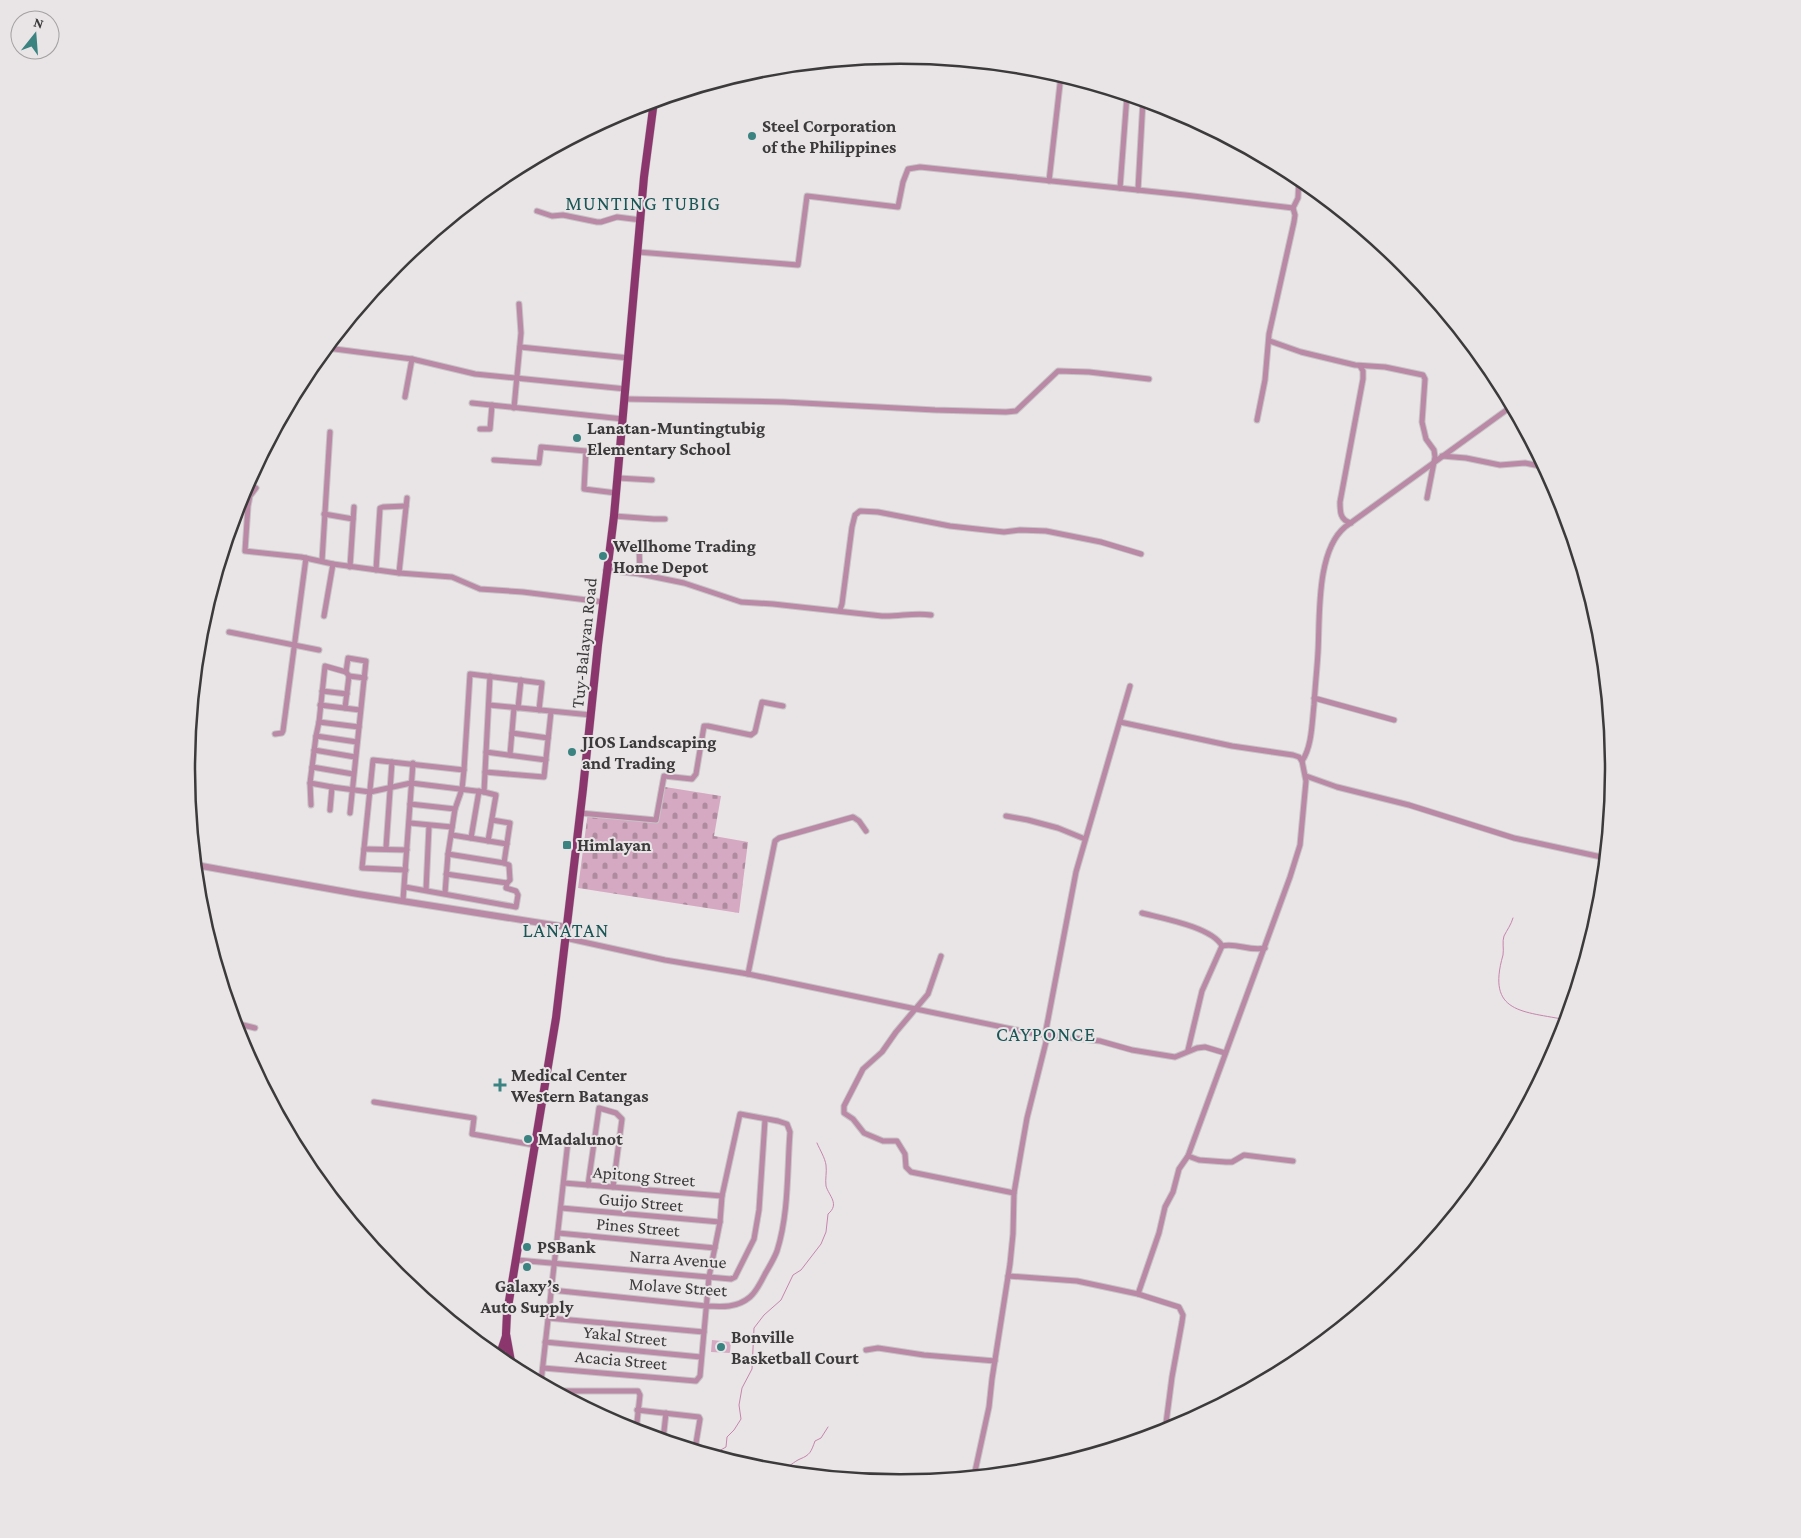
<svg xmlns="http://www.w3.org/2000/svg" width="1801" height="1538" font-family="'Crimson Pro',serif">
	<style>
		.cemetery { fill: url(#cemetery-stones) }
		.green { fill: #d5a9c2 }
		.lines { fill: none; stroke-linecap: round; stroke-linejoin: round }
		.stream { stroke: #c685ac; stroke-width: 1 }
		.minor-casing { stroke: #c6c3c5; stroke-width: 7 }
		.tertiary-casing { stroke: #c6c3c5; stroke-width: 8 }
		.primary-casing { stroke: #c6c3c5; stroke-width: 9 }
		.minor { stroke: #b989a5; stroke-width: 5 }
		.tertiary { stroke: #b989a5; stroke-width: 6 }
		.primary { stroke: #8b376e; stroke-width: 8 }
		.poi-dot { fill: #3b8381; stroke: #e9e5e7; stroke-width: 2 }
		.labels { text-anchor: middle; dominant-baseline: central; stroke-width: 4; stroke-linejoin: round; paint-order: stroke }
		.poi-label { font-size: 18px; font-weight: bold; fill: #3c3a3b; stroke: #e9e5e7; text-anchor: start }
		.street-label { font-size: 18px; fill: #3c3a3b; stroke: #e9e5e7 }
		.quarter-label { font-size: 20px; letter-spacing: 1px; fill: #1a5655; stroke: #e9e5e7 }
		.rim { fill: none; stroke: #3c3a3b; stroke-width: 2.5 }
	</style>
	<defs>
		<pattern id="cemetery-stones" width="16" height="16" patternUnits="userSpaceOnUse" patternTransform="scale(1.25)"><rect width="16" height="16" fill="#d5a9c2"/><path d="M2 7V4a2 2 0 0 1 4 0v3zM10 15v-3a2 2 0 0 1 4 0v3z" fill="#ae8b9f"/></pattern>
	</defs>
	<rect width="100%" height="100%" fill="#e9e5e7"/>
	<polygon class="cemetery" points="659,786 721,796 714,836 748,842 739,913 578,888 588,812 655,819"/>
	<polygon class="green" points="712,1340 731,1342 730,1353 711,1352"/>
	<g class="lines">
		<g class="stream">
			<path d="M1513 918C1511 925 1507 930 1504 936 1502 941 1504 949 1503 955 1486 1014 1523 1011 1567 1020"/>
			<path d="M712 1455 726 1447 727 1437 734 1430 741 1419 739 1405 742 1388 752 1369 754 1328 764 1315 781 1300 793 1275 801 1270 821 1244 826 1232 828 1214C840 1204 829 1196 826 1186 825 1179 827 1172 826 1165 825 1158 820 1150 817 1143"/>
			<path d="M782 1471C787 1468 795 1461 800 1459 810 1455 811 1452 815 1441L821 1438 828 1427"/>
		</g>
		<g class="minor-casing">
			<g id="minor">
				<polyline points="1049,181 1061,75"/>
				<polyline points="1120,188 1127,95"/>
				<polyline points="1138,190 1143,100"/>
				<polyline points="537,211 552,216 563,215 597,222 601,222 617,217 641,220"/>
				<polyline points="638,252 798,265 807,196 898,207 903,182 908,169 920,167 1185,195 1293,208 1298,198 1299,177"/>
				<polyline points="1270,341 1301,352 1355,365 1385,367 1423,375 1425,379 1422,422 1426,439 1434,450 1435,457 1427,498"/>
				<polyline points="520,347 629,358"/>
				<polyline points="327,348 412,359 475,374 626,389"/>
				<polyline points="405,397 412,359"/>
				<polyline points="625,399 784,402 935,410 1006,412 1016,411 1058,371 1089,372 1149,379"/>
				<polyline points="472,403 623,419"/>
				<polyline points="514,408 521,333 519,304"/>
				<polyline points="1257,420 1265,380 1269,334 1294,222 1295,215 1293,208"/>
				<polyline points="480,429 490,429 492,405"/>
				<polyline points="1442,456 1466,458 1500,465 1525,463 1545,467"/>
				<polyline points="494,460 539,463 541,447 586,451 584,489 616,493"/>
				<polyline points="618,478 652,480"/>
				<polyline points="256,488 250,496 248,506 245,551 301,557 333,564 399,573 452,577 480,589 523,592 603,602"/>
				<polyline points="324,514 353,519"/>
				<polyline points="614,516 654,519 665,519"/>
				<path d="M1351 523C1340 520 1340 512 1340 502L1363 379V371L1360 366"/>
				<polyline points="639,546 640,574"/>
				<polyline points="322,561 330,432"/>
				<polyline points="350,567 354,507"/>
				<polyline points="376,570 380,508 383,507 406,506"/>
				<path d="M606 570 640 574 684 583 741 602 773 604 882 616C899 617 914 612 931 615"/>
				<polyline points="399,573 407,498"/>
				<polyline points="840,610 842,604 852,527 855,515 860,511 878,512 950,526 1004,532 1020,530 1046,531 1101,542 1141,554"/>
				<polyline points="324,616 333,564"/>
				<polyline points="229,632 319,650"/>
				<polyline points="349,676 365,678"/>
				<polyline points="322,691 347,694"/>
				<polyline points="1314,698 1394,720"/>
				<polyline points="320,705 360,710"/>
				<polyline points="489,705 591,715"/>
				<polyline points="345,708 349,676 346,672 348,658 366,661 350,813"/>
				<polyline points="518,708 521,680"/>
				<polyline points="319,722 359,727"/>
				<polyline points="1120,722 1232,746 1293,755 1299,757 1302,761 1306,781 1300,845 1290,877 1188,1156 1179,1169 1173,1192 1165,1207 1159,1233 1138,1294"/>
				<polyline points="512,733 548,738"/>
				<polyline points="275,734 282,733 283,731 306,558"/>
				<polyline points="316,736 357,742"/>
				<polyline points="314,750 355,757"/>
				<polyline points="486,752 546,760"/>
				<polyline points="510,755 514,708"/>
				<path d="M1302 761C1312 747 1312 722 1314 705 1315 687 1317 670 1318 652 1320 617 1316 551 1345 527L1512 406"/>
				<polyline points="312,767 353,774"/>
				<polyline points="485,772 544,777 551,712"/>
				<polyline points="1306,776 1337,787 1409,805 1514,838 1606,858"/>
				<polyline points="310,783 332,787 370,792 411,783 484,792 490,676"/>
				<polyline points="484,792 496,795 488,841"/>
				<polyline points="410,804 455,809"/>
				<polyline points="311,805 310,783 316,736 319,722 325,666 346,672"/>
				<polyline points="330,810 332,787"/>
				<polyline points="580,813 656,820 664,776 692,779 696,774 704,726 708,726 751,735 755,732 762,702 783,706"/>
				<polyline points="1006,816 1028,820 1058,828 1085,839"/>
				<polyline points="492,820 510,823 504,863"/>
				<polyline points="410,823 452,827"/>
				<polyline points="452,835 507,844"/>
				<polyline points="471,838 479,791"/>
				<polyline points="386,848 392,762"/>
				<polyline points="364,849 407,850"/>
				<polyline points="406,870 362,868 373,760 464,770"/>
				<polyline points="446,874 507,883 510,880 509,865 504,863 448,854"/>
				<polyline points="405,887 516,907 518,895 516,891 506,888 507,883"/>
				<polyline points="426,890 429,826"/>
				<polyline points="445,893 448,854 455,809 462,789 464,770 470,674 542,683 539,710"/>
				<polyline points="403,900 413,763"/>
				<path d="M1142 913C1161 918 1212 927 1222 946L1202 991 1188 1050"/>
				<polyline points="565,938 665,960 748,974 1031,1033 1100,1041 1132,1050 1175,1057 1197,1048 1205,1047 1225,1053"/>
				<path d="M1222 946C1236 942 1250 952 1265 948"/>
				<polyline points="941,956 928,994 896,1032 882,1052 863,1069 844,1106 844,1113 853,1119 864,1133 883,1141 897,1141 905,1154 906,1167 911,1172 1014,1193"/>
				<polyline points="748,974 775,841 779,838 853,817 859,821 866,831"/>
				<polyline points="235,1023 255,1028"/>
				<polyline points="374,1102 474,1118 472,1134 534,1145"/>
				<polyline points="1188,1156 1199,1160 1226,1162 1232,1162 1244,1155 1293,1161"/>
				<polyline points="564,1183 722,1196"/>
				<polyline points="588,1185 599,1108 616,1113 622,1119 613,1187"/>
				<polyline points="561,1208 720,1222"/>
				<polyline points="558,1233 715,1248"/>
				<polyline points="517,1260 731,1279 735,1277 754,1239 759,1210 765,1120"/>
				<polyline points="1008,1276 1077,1281 1138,1294 1179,1307 1183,1315 1182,1322 1172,1377 1165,1431"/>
				<polyline points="548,1318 704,1332"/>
				<polyline points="545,1342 701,1357"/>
				<polyline points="866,1350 878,1348 924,1355 995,1361"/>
				<path d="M543 1368 696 1381 700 1376 709 1277 720 1222 722 1196 740 1114 778 1121 787 1124 790 1132C787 1171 789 1213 777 1251 774 1259 769 1267 765 1274 761 1282 756 1292 750 1297 737 1308 722 1307 706 1306L551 1290"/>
				<polyline points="541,1382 568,1141"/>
				<polyline points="557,1391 638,1391 640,1395 636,1431"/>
				<polyline points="637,1410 699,1417 700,1419 695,1449"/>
				<polyline points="663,1440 666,1413"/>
				<polyline points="974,1476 989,1407 992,1379 1010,1264 1013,1234 1014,1193 1021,1152 1027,1118 1046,1042 1045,1035 1076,872 1130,686"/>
			</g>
		</g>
		<g class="tertiary-casing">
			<polyline id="tertiary" points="196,865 358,894 566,927"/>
		</g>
		<g class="primary-casing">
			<g id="primary">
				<polyline points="501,1361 501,1351 506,1336"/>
				<polyline points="512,1367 506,1334 507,1313 556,1018 583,789 598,645 614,516 644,177 654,101"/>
			</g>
		</g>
		<use href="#minor" class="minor"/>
		<use href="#tertiary" class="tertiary"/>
		<use href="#primary" class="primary"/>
	</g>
	<g class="poi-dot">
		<circle cx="752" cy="136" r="5"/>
		<circle cx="577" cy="438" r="5"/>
		<circle cx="603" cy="556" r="5"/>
		<circle cx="572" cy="752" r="5"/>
		<rect x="562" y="840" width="10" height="10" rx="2.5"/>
		<path d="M497.5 1077.5h5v5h5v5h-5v5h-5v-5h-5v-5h5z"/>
		<circle cx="528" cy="1139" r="5"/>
		<circle cx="527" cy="1247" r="5"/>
		<circle cx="527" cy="1267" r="5"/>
		<circle cx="721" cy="1347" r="5"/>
	</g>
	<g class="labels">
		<g class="poi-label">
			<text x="762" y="126">Steel Corporation<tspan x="762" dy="21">of the Philippines</tspan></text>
			<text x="587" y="428">Lanatan-Muntingtubig<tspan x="587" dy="21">Elementary School</tspan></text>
			<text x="613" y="546">Wellhome Trading<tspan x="613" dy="21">Home Depot</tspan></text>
			<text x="582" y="742">JIOS Landscaping<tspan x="582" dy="21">and Trading</tspan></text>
			<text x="577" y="845">Himlayan</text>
			<text x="511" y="1075">Medical Center<tspan x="511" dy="21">Western Batangas</tspan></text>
			<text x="538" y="1139">Madalunot</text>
			<text x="537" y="1247">PSBank</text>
			<text x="527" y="1286" text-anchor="middle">Galaxy’s<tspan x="527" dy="21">Auto Supply</tspan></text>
			<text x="731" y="1337">Bonville<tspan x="731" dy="21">Basketball Court</tspan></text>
		</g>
		<g class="street-label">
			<text transform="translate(584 643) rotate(-84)">Tuy-Balayan Road</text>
			<text transform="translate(644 1176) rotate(5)">Apitong Street</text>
			<text transform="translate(641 1202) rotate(5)">Guijo Street</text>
			<text transform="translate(638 1227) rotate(5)">Pines Street</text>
			<text transform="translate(678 1259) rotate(4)">Narra Avenue</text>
			<text transform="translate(678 1287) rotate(4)">Molave Street</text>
			<text transform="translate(625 1336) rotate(6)">Yakal Street</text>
			<text transform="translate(621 1360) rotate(5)">Acacia Street</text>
		</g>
		<g class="quarter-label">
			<text x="643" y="203">MUNTING TUBIG</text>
			<text x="566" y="930">LANATAN</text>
			<text x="1046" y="1034">CAYPONCE</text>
		</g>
	</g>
	<path d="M0 0H1801V1538H0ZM195 769a705 705 0 1 1 1410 0a705 705 0 1 1-1410 0Z" fill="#e9e5e7" fill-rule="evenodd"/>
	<path class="rim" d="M195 769a705 705 0 1 1 1410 0a705 705 0 1 1-1410 0Z"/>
	<g transform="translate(35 35) rotate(17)"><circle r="24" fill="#e9e5e7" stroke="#a4a1a2"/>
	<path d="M0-4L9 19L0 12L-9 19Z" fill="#3b8381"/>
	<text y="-8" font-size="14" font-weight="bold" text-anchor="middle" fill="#3c3a3b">N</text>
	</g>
</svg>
